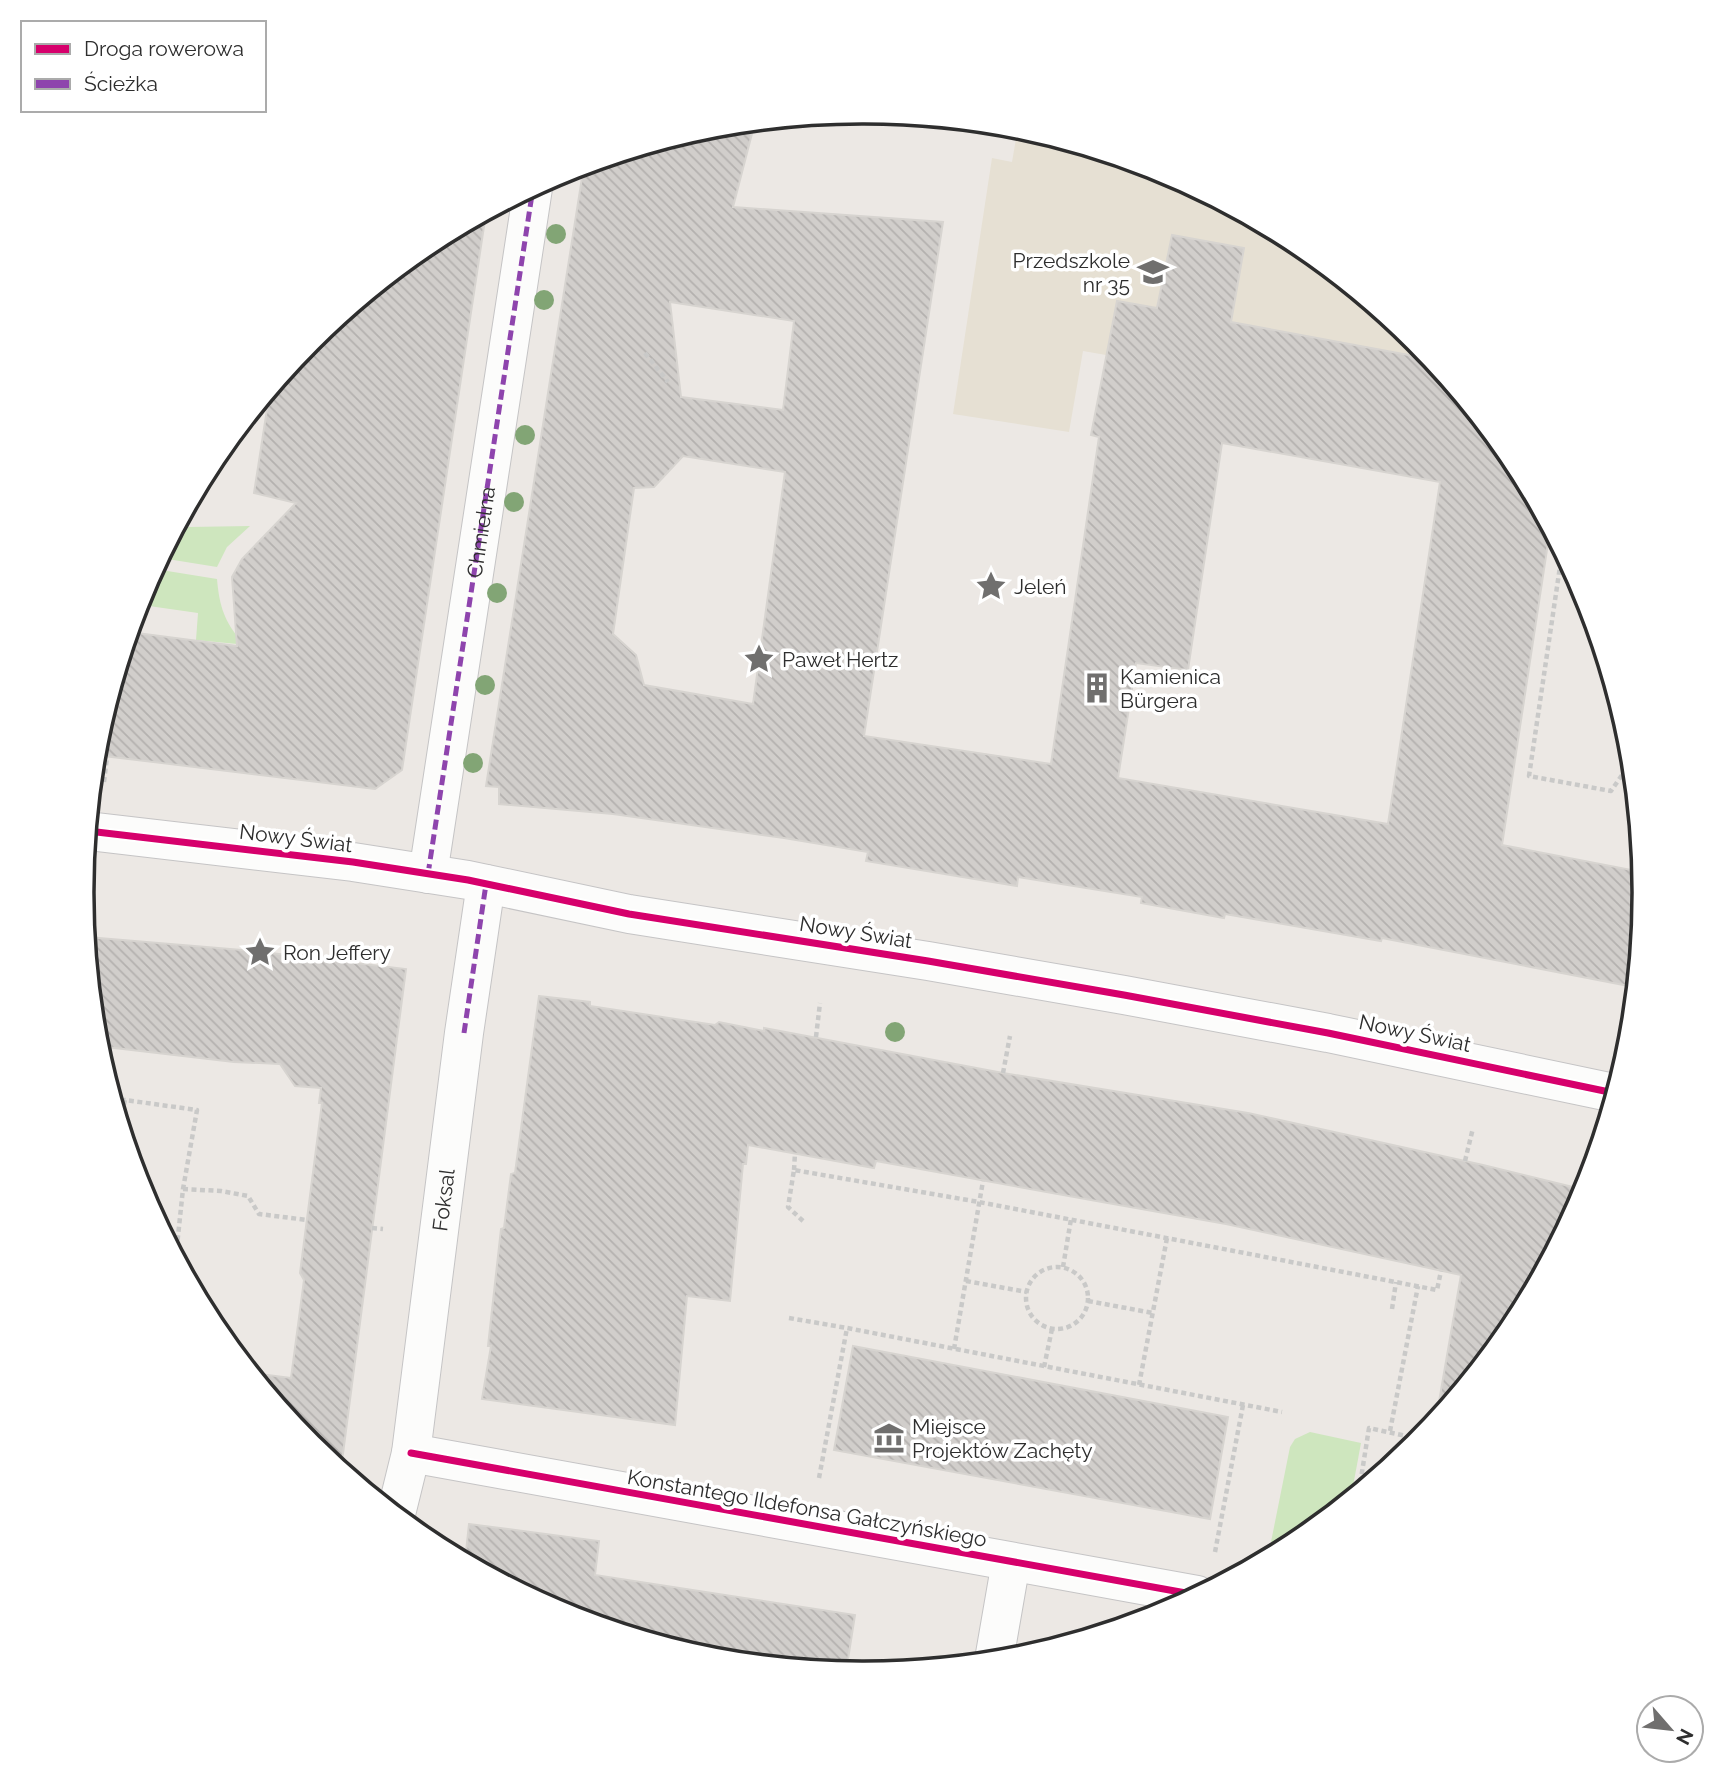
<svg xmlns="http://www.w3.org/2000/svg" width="1726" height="1785" font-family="Raleway,sans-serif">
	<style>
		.education { fill: #e6e0d3 }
		.grass { fill: #cee6be }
		.building { fill: url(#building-back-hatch); stroke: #d7d4d0; stroke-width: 2; fill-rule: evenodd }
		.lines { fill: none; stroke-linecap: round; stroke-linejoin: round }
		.street-casing { stroke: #c5c4c5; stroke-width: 40 }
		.path { stroke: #c9c9c8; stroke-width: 4.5; stroke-dasharray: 5 3.5; stroke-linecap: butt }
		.street { stroke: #fcfcfb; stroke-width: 38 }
		.quiet { stroke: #8e44ad; stroke-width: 5; stroke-dasharray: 10 5; stroke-linecap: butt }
		.cycleway-casing { stroke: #fff; stroke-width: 11 }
		.cycleway { stroke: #d6006c; stroke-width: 7 }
		.tree { fill: #82a575 }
		.labels { text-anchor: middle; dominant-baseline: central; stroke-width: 7; stroke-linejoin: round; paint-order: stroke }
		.poi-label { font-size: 21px; fill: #2e2e2e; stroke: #fff; text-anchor: start }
		.street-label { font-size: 21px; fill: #2e2e2e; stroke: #fff }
		.rim { fill: none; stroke: #2e2e2e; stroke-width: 3.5 }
	</style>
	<defs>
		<pattern id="building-back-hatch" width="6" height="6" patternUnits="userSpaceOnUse" patternTransform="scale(1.75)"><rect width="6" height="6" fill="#d1cecb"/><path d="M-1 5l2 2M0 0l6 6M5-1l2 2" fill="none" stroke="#b4b1af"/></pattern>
	</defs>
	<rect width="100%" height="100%" fill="#ece8e4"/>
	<polygon class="education" points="1018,127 1162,171 1297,244 1415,341 1430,359 1391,351 1390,357 1317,338 1118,301 1106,355 1083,351 1069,432 953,414 992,158 1012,162"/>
	<g class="grass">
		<polygon points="181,519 188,527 250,526 227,547 217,567 161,558"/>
		<path d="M155 569 217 579C219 602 223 619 238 637L237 644 196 640 198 613 149 606Z"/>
		<polygon points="1310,1432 1361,1443 1351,1497 1296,1542 1268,1557 1290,1447 1295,1439"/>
	</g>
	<g class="building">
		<path d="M755 122 733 207 943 222 864 736 1051 764 1099 437 1091 435 1117 301 1157 308 1172 235 1244 248 1231 322 1430 359 1513 459 1550 530 1502 845 1642 872 1644 892 1634 987 1382 938 1381 941 1225 914 1224 918 1141 903 1142 897 1018 877 1017 886 866 861 868 852 784 838 613 814 499 804V787L486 786 584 165 711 127ZM670 302 794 321 783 410 681 397ZM1222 443 1440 482 1388 824 1118 778 1136 663 1188 670ZM683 456 785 472 753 704 644 685 636 655 613 634 634 488 654 487Z"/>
		<polygon points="486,213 402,770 375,789 96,755 97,740 130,632 237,646 232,577 242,559 296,503 254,493 270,390 312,339 430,243"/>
		<polygon points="87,937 254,951 406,969 341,1469 311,1444 252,1373 291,1378 304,1280 300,1273 322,1103 319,1103 321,1088 295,1086 280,1064 234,1062 98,1046"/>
		<polygon points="539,996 590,1002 590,1006 715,1025 719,1022 764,1031 764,1028 1003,1073 1248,1113 1483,1165 1585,1190 1512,1327 1436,1419 1461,1275 1226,1224 1102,1202 876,1161 874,1168 748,1145 746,1164 743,1164 730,1301 687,1296 675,1425 482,1399 491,1346 488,1346 501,1229 504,1228 511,1174 515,1173"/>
		<polygon points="853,1346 1228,1417 1210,1519 834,1450"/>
		<polygon points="469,1524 599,1541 595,1575 855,1615 846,1672 710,1658 564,1614 465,1561"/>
	</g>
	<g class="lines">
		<g class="street-casing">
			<g id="street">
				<polyline points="88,831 353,862 468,880 629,914 928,961 1124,995 1328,1033 1614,1093"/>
				<path id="s1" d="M428 874 533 188"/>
				<polyline points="411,1453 1197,1595"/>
				<path id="s2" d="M396 1514 411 1453 464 1033 486 884"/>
				<polyline points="994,1660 1011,1562"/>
			</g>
		</g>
		<g class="path">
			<polyline points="645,353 668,382"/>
			<polyline points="1562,553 1529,776 1611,791 1631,762"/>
			<polyline points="104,782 107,757"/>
			<polyline points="816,1037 820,1003"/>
			<polyline points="1003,1073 1010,1036"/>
			<polyline points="120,1121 125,1100 197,1110 183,1189 176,1255"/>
			<polyline points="1465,1161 1473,1128"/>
			<polyline points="794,1170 795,1153"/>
			<polyline points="183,1189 221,1191 248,1196 259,1214 307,1220"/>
			<polyline points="803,1221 788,1207 794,1170 979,1202 1437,1290 1441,1271"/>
			<polyline points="372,1228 383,1229"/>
			<circle cx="1057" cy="1298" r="31"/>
			<polyline points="1063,1267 1071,1219"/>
			<polyline points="966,1281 1027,1292"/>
			<polyline points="1088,1301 1153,1313"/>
			<polyline points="1392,1309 1396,1282"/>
			<polyline points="789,1318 847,1328"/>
			<polyline points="954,1349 983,1181"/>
			<polyline points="1044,1367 1052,1329"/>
			<polyline points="1139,1385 1167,1238"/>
			<polyline points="1390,1431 1418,1286"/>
			<polyline points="819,1478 847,1328 1282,1412"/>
			<polyline points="1359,1491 1369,1428 1420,1439"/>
			<polyline points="1215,1552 1243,1405"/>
		</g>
		<use href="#street" class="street"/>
		<g class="quiet">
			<polyline points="428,874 533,188"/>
			<polyline points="464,1033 486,884"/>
		</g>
		<g class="cycleway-casing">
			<g id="cycleway">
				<polyline points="88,831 353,862 468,880 629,914 928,961 1124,995 1328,1033 1614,1093"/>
				<polyline points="411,1453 1197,1595"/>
			</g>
		</g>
		<use href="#cycleway" class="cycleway"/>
	</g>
	<g class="tree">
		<circle cx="556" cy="234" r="10"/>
		<circle cx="544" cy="300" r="10"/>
		<circle cx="525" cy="435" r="10"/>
		<circle cx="514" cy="502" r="10"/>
		<circle cx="497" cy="593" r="10"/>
		<circle cx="485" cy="685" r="10"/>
		<circle cx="473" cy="763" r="10"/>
		<circle cx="895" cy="1032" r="10"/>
	</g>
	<defs>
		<g id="school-bare" transform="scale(2.415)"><path d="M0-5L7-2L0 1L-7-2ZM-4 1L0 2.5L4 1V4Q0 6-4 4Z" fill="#706f6e" stroke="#fff" stroke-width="2.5" paint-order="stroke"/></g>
		<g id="sight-bare" transform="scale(2.415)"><path d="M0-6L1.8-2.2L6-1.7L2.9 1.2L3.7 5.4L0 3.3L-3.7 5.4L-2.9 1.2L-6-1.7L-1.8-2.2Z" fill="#706f6e" stroke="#fff" stroke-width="2.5" paint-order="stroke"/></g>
		<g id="building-bare" transform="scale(2.415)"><path d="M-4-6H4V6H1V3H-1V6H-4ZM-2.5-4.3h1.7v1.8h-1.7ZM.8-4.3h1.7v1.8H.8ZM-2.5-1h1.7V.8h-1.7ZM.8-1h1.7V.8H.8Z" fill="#706f6e" stroke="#fff" stroke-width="2.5" paint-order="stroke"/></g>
		<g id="museum-bare" transform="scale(2.415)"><path d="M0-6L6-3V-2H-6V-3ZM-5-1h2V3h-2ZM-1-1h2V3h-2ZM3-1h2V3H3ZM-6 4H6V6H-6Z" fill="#706f6e" stroke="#fff" stroke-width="2.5" paint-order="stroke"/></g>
	</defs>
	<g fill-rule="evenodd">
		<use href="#school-bare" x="1153" y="272"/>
		<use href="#sight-bare" x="991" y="586"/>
		<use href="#sight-bare" x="759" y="659"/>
		<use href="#building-bare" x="1097" y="688"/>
		<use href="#sight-bare" x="260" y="952"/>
		<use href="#museum-bare" x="889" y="1438"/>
	</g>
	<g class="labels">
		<g class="poi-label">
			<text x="1130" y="260" text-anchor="end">Przedszkole<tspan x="1130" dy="24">nr 35</tspan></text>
			<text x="1014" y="586">Jeleń</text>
			<text x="782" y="659">Paweł Hertz</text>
			<text x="1120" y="676">Kamienica<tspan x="1120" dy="24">Bürgera</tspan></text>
			<text x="283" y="952">Ron Jeffery</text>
			<text x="912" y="1426">Miejsce<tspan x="912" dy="24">Projektów Zachęty</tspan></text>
		</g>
		<g class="street-label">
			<text stroke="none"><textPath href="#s1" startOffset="346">Chmielna</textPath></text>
			<text transform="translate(296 838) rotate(7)">Nowy Świat</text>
			<text transform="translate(856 932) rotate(9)">Nowy Świat</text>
			<text transform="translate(1415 1033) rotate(12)">Nowy Świat</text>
			<text stroke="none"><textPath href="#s2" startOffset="318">Foksal</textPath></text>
			<text transform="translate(807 1508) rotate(10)">Konstantego Ildefonsa Gałczyńskiego</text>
		</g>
	</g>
	<path d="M0 0H1726V1785H0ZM862 124H864A768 768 0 0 1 1632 892V893A768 768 0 0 1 864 1661H862A768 768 0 0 1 94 893V892A768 768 0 0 1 862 124Z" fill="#fff" fill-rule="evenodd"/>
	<path class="rim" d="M862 124H864A768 768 0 0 1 1632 892V893A768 768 0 0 1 864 1661H862A768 768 0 0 1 94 893V892A768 768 0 0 1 862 124Z"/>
	<rect x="21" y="21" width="245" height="91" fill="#ffffff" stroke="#ababab" stroke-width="2"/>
	<rect x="35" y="44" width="35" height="10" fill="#d6006c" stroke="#ababab" stroke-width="2"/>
	<text x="84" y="56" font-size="21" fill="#2e2e2e">Droga rowerowa</text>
	<rect x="35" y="79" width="35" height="10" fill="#8e44ad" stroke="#ababab" stroke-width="2"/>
	<text x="84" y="91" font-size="21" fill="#2e2e2e">Ścieżka</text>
	<g transform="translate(1670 1729) rotate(118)"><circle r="33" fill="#ffffff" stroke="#ababab" stroke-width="2"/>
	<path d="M0-5L12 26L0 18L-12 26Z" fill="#706f6e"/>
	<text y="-10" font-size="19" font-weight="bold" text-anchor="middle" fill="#2e2e2e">N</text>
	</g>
</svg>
